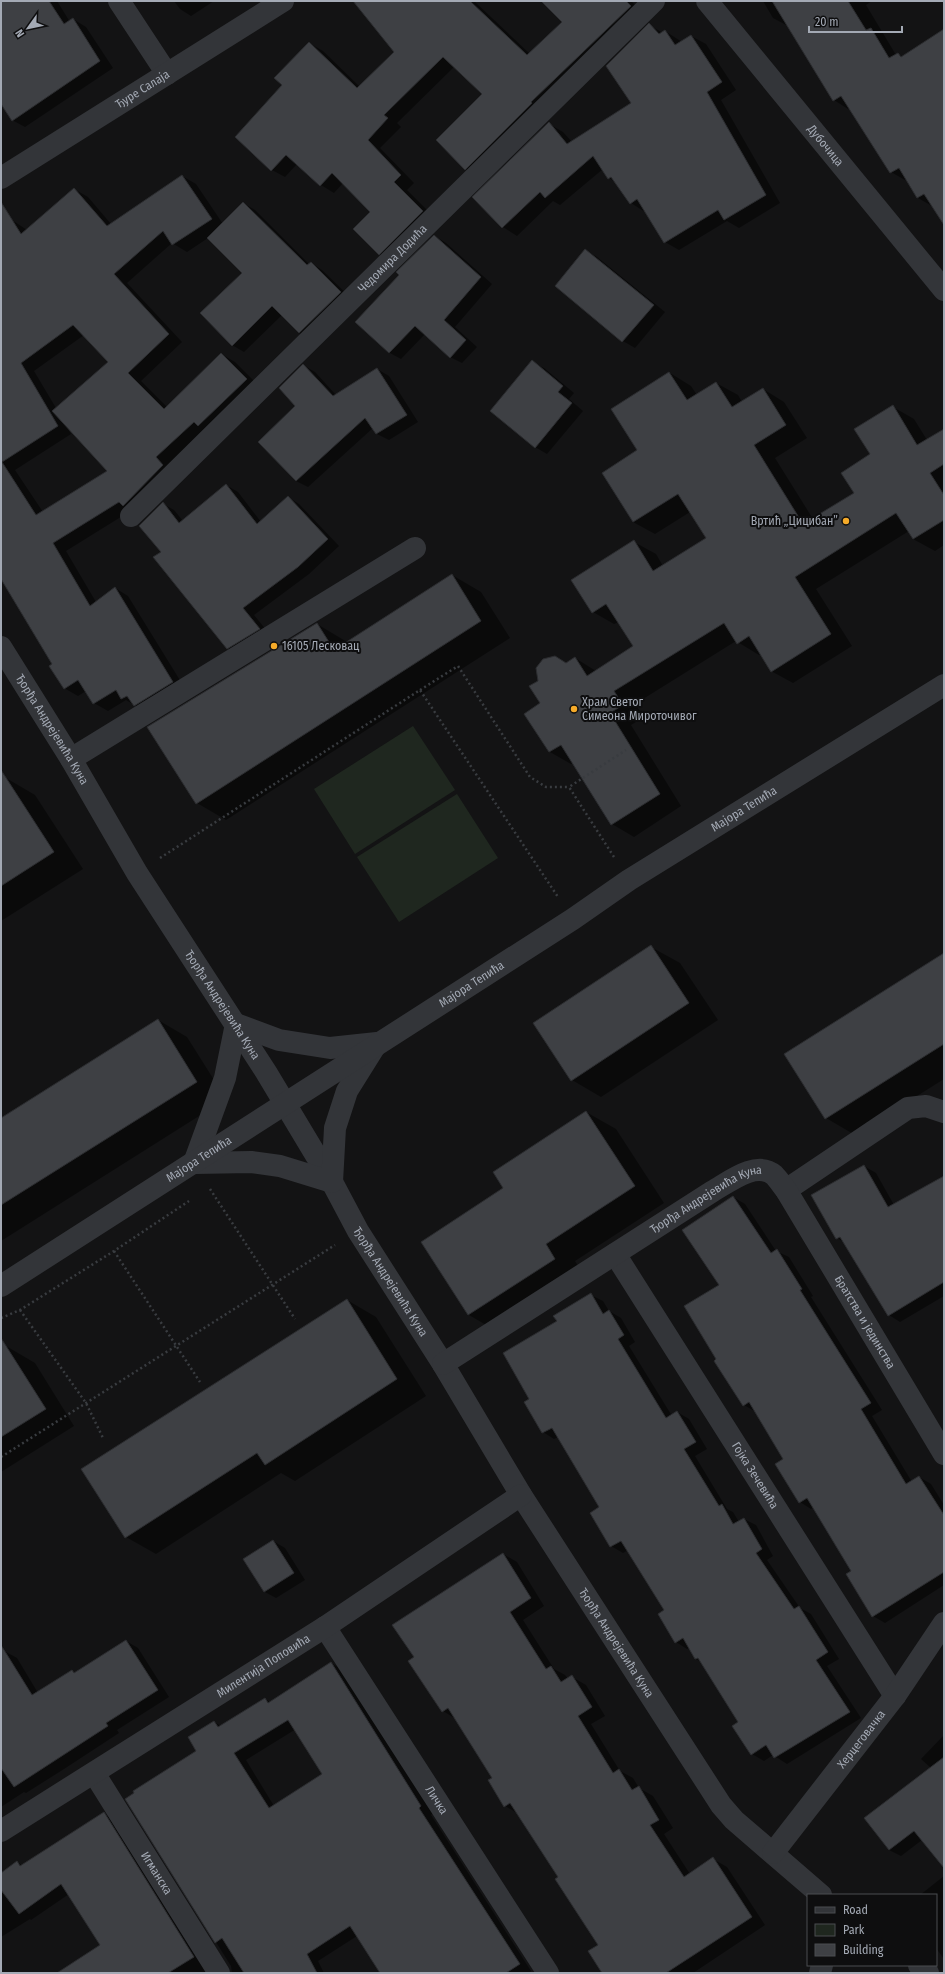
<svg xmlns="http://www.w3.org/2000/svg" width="945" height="1974" font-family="'Fira Sans Condensed',sans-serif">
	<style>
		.green { fill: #1f271f }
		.shadow { fill: #0007; fill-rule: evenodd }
		.building { fill: #3e4044; stroke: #2c2d30; fill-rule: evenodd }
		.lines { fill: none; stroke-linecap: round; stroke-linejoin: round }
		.path { stroke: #393c40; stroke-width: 2.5; stroke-dasharray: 2 3; stroke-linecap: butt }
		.minor { stroke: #333539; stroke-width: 22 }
		.poi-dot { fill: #f6ab29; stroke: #0e0e0f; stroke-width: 1.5 }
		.labels { text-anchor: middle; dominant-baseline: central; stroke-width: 4; stroke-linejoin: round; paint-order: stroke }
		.street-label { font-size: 12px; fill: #a4aab5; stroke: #0e0e0f }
		.poi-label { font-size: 12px; fill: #a4aab5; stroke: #0e0e0f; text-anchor: start }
	</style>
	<rect width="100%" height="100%" fill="#131314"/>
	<g class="green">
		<polygon points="413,726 455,790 355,854 314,789"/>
		<polygon points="457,794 498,858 399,922 357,857"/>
	</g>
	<g class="shadow">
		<polygon points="1,1 57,1 70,22 73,19 86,27 113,68 25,127 12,120 1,102"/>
		<polygon points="174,1 214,1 191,16 180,9"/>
		<polygon points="355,1 474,1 530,54 563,22 543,1 631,1 644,14 479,177 466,169 484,94 455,66 397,123 401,127 380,148 414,183 407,190 436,219 393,261 379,254 371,212 343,183 334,193 321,185 297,164 285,177 272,170 283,85 309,43 323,51 360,87 395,52"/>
		<polygon points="763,1 872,1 866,5 896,55 898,54 903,57 944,30 944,223 932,206 918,198 907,179 905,180 891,172 850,108 848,109 834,100 788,26 773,18"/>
		<polygon points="649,25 663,33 665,31 682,42 691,36 706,44 736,90 721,100 780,203 739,228 727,221 679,250 665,242 645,212 631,203 617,183 609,178 603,169 560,205 553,201 517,236 503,227 474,197 549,124 563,132 572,142 632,103"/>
		<path d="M182 176 196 184 223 224 243 203 255 210 309 264 311 263 322 270 352 299 311 339 299 333 282 315 244 352 232 345 243 273 208 238 187 252 172 243 127 283 182 342 141 381 167 407 221 354 235 362 260 387 132 510 66 551 96 602 115 588 128 596 186 690 148 713 126 700 108 711 94 703 86 691 78 696 64 688 54 664 1 577V227L12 220 27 230 74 189 88 197 111 224ZM84 335 110 362 56 408 34 371ZM68 429 108 471 43 512 15 470 71 434Z"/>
		<polygon points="435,236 446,243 492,284 455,327 477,347 462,363 450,357 425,334 401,359 390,353 356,322"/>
		<polygon points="585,250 597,257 665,312 635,348 623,341 556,286"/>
		<polygon points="532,362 544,368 574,393 569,399 583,411 547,454 535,447"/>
		<polygon points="303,365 315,372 336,395 377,369 389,376 418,422 389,440 377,434 373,428 308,487 296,481 296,406"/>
		<polygon points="670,373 691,386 697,395 716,383 738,395 742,402 763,389 784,402 807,438 775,458 813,519 855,493 893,407 914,419 927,440 944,430 944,545 935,551 913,539 909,531 816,589 852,646 793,683 771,671 761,654 759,655 736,641 635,704 644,717 631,725 681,806 634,837 612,824 573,763 571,764 550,752 525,714 542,703 566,664 575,658 596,671 635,647 619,622 614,624 593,612 634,542 656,554 663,566 707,538 690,512 655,534 633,522 638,451"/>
		<polygon points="226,485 238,492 261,522 288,497 299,504 339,546 309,574 254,615 271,636 240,655 228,648 162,552 163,504 174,510 183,521"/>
		<polygon points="452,575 481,592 510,638 226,820 197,803 317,624 347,642"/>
		<polygon points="6,778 35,795 83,869 1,921 1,781"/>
		<polygon points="651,947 680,963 718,1020 601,1097 572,1080"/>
		<polygon points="944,954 944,1079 855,1135 826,1118"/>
		<polygon points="158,1020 187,1037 226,1099 1,1241 1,1119"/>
		<polygon points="586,1112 616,1129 664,1203 575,1261 584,1276 498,1332 469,1315 422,1242 505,1188"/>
		<polygon points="864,1166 876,1173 894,1205 944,1178 944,1296 900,1322 889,1315 845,1243 837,1238"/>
		<polygon points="733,1197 745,1204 776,1251 789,1257 813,1296 811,1297 882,1410 872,1416 912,1482 919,1477 931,1484 944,1505 944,1585 885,1623 873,1616 852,1571 814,1507 811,1509 800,1502 785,1460 756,1412 744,1405 718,1360 720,1285"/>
		<polygon points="591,1295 603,1301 609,1311 621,1318 635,1342 629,1346 672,1416 677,1412 689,1419 707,1449 695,1456 727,1509 733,1512 739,1522 744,1519 756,1525 773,1556 767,1560 800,1608 811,1614 839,1659 827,1666 861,1718 787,1764 773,1755 764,1761 752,1754 739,1723 702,1662 696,1659 690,1648 687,1649 676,1642 666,1611 628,1550 623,1553 611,1546 600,1508 558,1437 554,1439 543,1432 530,1399 558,1322"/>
		<polygon points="347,1300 376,1317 426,1396 295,1481 281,1473 156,1554 126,1537"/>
		<polygon points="6,1346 35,1363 74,1426 1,1472 1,1349"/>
		<polygon points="273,1541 285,1548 305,1580 276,1598 265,1592"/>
		<polygon points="503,1554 517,1562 544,1606 523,1620 554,1669 565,1675 568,1679 572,1677 586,1685 605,1716 591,1724 620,1771 633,1778 639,1788 653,1796 673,1828 664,1834 690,1874 713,1859 727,1867 765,1925 693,1973 603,1973 600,1945 560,1877 519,1814 505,1806 493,1778 456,1719 443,1711 416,1658"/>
		<polygon points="126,1641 138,1648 169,1697 117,1730 119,1733 64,1769 26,1793 24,1792 1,1807 1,1644 6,1652 17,1658 38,1693 72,1671 75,1673"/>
		<path d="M331 1663 343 1670 433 1813 431 1815 531 1971 529 1973H381L357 1936 318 1961 324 1973H232L231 1966 126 1799 198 1751 214 1722 221 1726 265 1699 270 1702ZM296 1729 324 1774 274 1806 246 1760Z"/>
		<polygon points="944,1735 944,1867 922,1840 901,1856 889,1850 865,1818 931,1768 921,1759"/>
		<polygon points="104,1814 116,1820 211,1973 59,1973 101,1945 69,1894 31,1920 30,1919 1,1937 1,1893 4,1892 1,1888 1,1874 17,1862 23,1866"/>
		<polygon points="944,1876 944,1959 936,1948 936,1895 920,1895"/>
	</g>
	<g class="building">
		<polygon points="1,1 49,1 64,24 73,18 100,61 12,121 1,104"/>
		<polygon points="353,1 470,1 527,55 562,22 541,1 626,1 631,6 531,102 532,103 465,170 436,140 482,94 443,57 384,115 388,118 368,140 401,175 394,182 423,211 379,255 353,229 370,212 332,173 320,186 286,155 271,171 235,137 282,85 274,78 309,42 357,88 394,52"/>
		<polygon points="772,1 848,1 866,30 871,28 889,58 898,53 901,57 944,29 944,225 924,194 917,198 899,168 890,173 841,96 833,101"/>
		<polygon points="649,23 659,34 665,30 675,45 691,35 722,82 707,92 766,195 724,220 718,210 664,243 637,199 630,204 611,177 608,179 593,156 545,198 540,192 502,228 472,197 549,122 567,144 631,103 606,66"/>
		<path d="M182 175 212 219 172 245 163 231 114 274 169 334 128 373 164 409 221 353 247 379 198 426 194 422 156 457 163 465 123 506 119 502 53 543 90 606 115 587 173 682 134 706 127 696 121 699 116 690 93 704 78 680 64 689 49 666 52 664 1 579V202L21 234 74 188 107 226ZM73 325 108 362 52 411 107 471 36 515 2 462 58 426 21 363Z"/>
		<polygon points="243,202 307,265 311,262 341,292 299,333 272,306 232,346 200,313 242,273 207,238"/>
		<polygon points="434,235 481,277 444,320 466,340 450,358 415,326 389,353 355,322 399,275 396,272"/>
		<polygon points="585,249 654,305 622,342 555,286"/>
		<polygon points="532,360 563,386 558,392 572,403 535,448 490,411"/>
		<polygon points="303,364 333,396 377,368 407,415 376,434 365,418 296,481 258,442 295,406 279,388"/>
		<polygon points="669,372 687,400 716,382 732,407 763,388 786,425 754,445 803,524 854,493 841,473 870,454 854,429 893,405 917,445 944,429 944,464 930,473 944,495 944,520 913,539 896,513 795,577 831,634 771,672 749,636 737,644 724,623 614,691 623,705 610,713 660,794 611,825 561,745 549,752 524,714 540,703 529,686 538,681 536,668 543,659 555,656 566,663 575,657 587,676 633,646 606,604 592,613 571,580 634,540 653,571 706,538 678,494 633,522 602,473 637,450 611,409"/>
		<polygon points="226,484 257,524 288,496 328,539 298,567 243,608 260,629 227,649 153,557 161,552 139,526 163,502 179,523"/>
		<polygon points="452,574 481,621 196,804 147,727 317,623 334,650"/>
		<polygon points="1,770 54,852 1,886"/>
		<polygon points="651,945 689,1003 571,1081 533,1023"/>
		<polygon points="944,953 944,1044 825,1119 784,1054"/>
		<polygon points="158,1019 197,1082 1,1205 1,1118"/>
		<polygon points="586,1111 635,1186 546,1244 555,1259 468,1315 421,1242 503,1188 493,1172"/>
		<polygon points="864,1165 888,1207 944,1176 944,1282 888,1316 840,1237 836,1239 811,1195"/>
		<polygon points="733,1196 771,1253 777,1249 802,1289 800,1290 871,1403 861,1409 906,1484 919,1476 944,1515 944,1572 872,1617 846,1574 851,1571 807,1498 799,1503 775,1464 783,1459 749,1402 743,1406 714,1361 716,1359 684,1306 719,1285 682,1230"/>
		<polygon points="591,1293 603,1314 609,1310 624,1335 618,1339 666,1418 677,1411 696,1442 684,1449 719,1506 722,1504 733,1524 744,1518 762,1549 756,1553 794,1609 799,1606 828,1652 816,1660 850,1712 774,1758 766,1745 751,1755 732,1726 738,1722 698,1658 695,1659 683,1638 675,1643 658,1614 664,1610 621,1541 610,1547 590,1513 599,1507 552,1428 542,1433 524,1402 529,1399 503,1353 557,1321 553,1316"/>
		<polygon points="347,1299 397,1379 265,1465 257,1453 125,1538 81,1469"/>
		<polygon points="1,1338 46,1409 1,1437"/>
		<polygon points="273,1540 294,1573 264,1592 243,1559"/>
		<polygon points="503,1553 531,1598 510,1612 546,1669 551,1666 561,1682 572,1675 592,1707 578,1716 613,1773 619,1769 632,1790 639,1786 659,1820 650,1825 684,1877 713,1857 752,1917 666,1973 602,1973 588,1951 598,1945 555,1879 558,1877 510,1803 504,1807 488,1780 492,1778 448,1708 442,1712 408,1661 414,1657 392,1625"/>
		<polygon points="126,1640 158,1690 106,1723 108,1726 14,1787 1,1768 1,1645 32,1695 72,1670 74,1673"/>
		<path d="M331 1662 421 1806 419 1808 520 1964 506 1973H380L350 1926 307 1954 317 1973H244L222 1938 215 1943 125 1799 134 1793 133 1791 196 1751 188 1737 214 1721 218 1727 265 1698 268 1703ZM288 1720 322 1774 269 1808 234 1753Z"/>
		<polygon points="944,1757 944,1868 914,1831 889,1850 864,1818"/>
		<polygon points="104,1812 194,1957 168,1973 57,1973 100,1945 61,1884 19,1914 1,1890 1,1873 17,1861 20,1866"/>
	</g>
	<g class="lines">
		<g class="path">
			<polyline points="420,690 458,666 530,777 546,787 569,787"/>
			<polyline points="614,857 569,787 626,750"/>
			<polyline points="160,858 420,690 558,897"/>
			<polyline points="210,1189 295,1319"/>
			<polyline points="114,1251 200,1382"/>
			<polyline points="20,1310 86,1403 103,1438"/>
			<polyline points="1,1318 20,1310 114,1251 189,1201"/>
			<polyline points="1,1457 335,1245"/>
		</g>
		<g class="minor">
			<polyline points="119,1 167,74"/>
			<path id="s1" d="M707 1 944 290"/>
			<path id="s2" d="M1 178 283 1"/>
			<path id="s3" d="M131 516 654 1"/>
			<path id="s4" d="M1 647 71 759 137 873 266 1072 332 1182 358 1231 443 1364 521 1495 721 1805 734 1820 821 1895"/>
			<polyline points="71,759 415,548"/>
			<polygon points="236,1024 279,1040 330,1048 377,1043 347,1091 335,1128 332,1182 280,1166 251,1162 194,1163 225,1078"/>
			<polyline points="786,1190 908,1108 926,1106 944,1112"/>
			<path id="s5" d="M615 1254 895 1696"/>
			<path id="s6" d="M1 1286 573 919 629 880 944 685"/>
			<path id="s7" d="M443 1364 713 1191C729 1182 756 1160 774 1175 778 1179 782 1185 786 1190L944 1454"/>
			<path id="s8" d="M325 1627 548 1973"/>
			<path id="s9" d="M94 1773 219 1973"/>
			<path id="s10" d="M1 1831 325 1627 521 1495"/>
			<path id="s11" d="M773 1853 895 1696 944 1623"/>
			<polyline points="919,1965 928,1973"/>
			<polyline points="820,1973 822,1965"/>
		</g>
	</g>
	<g class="poi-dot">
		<circle cx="846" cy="521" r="4"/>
		<circle cx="274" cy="646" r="4"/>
		<circle cx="574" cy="709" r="4"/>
	</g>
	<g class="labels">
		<g class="street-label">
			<text stroke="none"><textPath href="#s2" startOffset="167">Ђуре Салаја</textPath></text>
			<text stroke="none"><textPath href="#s1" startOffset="187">Дубочица</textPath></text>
			<text stroke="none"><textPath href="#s3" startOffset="367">Чедомира Додића</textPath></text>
			<text stroke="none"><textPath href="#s4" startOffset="97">Ђорђа Андрејевића Куна</textPath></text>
			<text stroke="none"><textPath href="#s6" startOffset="883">Мајора Тепића</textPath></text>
			<text stroke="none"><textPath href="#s6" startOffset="559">Мајора Тепића</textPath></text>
			<text stroke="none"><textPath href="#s4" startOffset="421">Ђорђа Андрејевића Куна</textPath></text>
			<text stroke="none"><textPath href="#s6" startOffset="235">Мајора Тепића</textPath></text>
			<text stroke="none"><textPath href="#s7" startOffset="311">Ђорђа Андрејевића Куна</textPath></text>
			<text stroke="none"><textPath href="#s4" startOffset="745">Ђорђа Андрејевића Куна</textPath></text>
			<text stroke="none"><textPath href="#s7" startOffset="561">Братства и јединства</textPath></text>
			<text stroke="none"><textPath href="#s5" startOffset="262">Гојка Зечевића</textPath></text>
			<text stroke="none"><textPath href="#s4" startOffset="1171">Ђорђа Андрејевића Куна</textPath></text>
			<text stroke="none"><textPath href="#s10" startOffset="310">Милентија Поповића</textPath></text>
			<text stroke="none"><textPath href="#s11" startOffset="144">Херцеговачка</textPath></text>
			<text stroke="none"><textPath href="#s8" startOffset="206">Личка</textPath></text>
			<text stroke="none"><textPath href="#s9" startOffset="118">Игманска</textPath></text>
		</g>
		<g class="poi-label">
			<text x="838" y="521" text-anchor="end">Вртић „Цицибан”</text>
			<text x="282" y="646">16105 Лесковац</text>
			<text x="582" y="702">Храм Светог<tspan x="582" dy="14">Симеона Мироточивог</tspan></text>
		</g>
	</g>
	<rect width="945" height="1974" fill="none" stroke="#a4aab5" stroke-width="4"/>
	<rect x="807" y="1894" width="130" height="72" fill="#0e0e0f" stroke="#4a4c51"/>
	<rect x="815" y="1907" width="20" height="6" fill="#333539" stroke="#4a4c51"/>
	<text x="843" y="1914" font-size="12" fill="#a4aab5">Road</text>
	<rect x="815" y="1924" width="20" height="12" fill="#1f271f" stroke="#4a4c51"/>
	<text x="843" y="1934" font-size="12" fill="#a4aab5">Park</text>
	<rect x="815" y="1944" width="20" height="12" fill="#3e4044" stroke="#4a4c51"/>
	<text x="843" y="1954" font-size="12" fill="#a4aab5">Building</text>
	<g transform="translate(28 28) rotate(237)" stroke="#0e0e0f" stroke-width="3" paint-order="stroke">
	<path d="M0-3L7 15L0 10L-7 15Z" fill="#a4aab5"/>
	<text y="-6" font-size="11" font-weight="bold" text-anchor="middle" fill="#a4aab5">N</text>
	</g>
	<path d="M809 26v6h93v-6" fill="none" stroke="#a4aab5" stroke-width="2"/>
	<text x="815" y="26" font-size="12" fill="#a4aab5" stroke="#0e0e0f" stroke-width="3" paint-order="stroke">20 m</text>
</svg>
